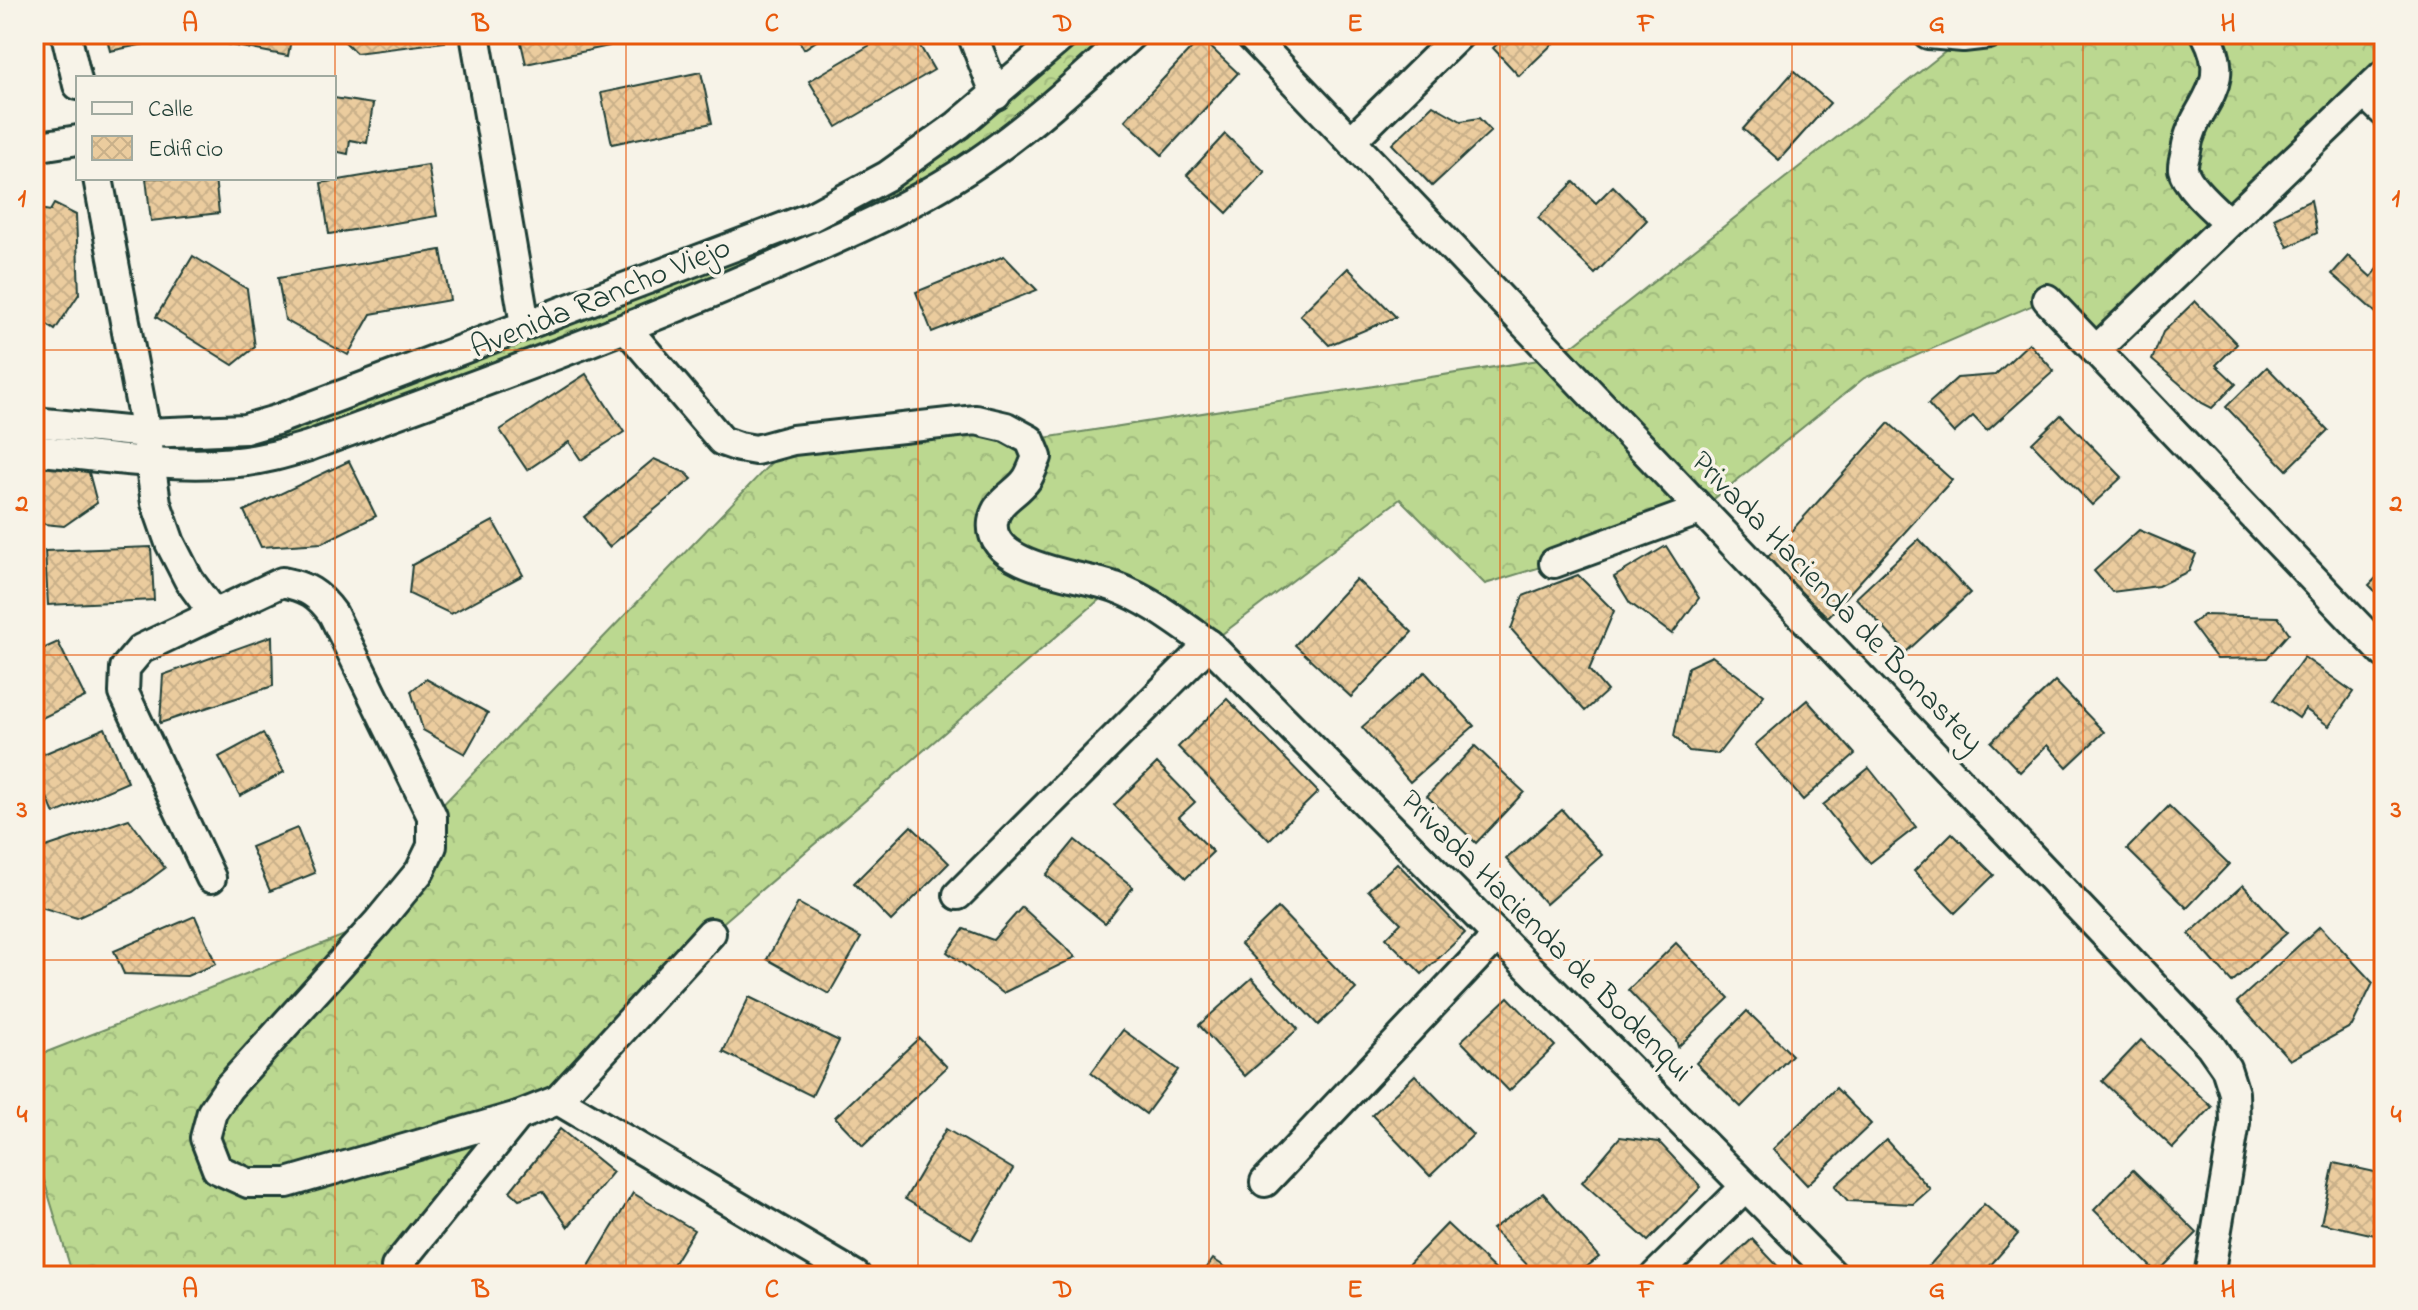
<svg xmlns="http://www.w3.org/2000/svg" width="2418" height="1310" font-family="'Indie Flower',sans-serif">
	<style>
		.forest { fill: url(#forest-crowns); stroke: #6d8a62; stroke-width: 2 }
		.building { fill: url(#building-cross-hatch); stroke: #1f3d34; stroke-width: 2 }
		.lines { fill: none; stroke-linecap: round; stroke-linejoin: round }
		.minor-casing { stroke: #1f3d34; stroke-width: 34 }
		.minor { stroke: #f7f3e8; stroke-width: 28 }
		.grid { fill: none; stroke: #e8590c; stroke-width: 2; stroke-opacity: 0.55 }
		.labels { text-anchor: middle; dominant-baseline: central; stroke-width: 7; stroke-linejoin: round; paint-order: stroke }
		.street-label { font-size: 32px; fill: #1f3d34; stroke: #f7f3e8 }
		.neatline { fill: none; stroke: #e8590c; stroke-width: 3 }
		.grid-label { font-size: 26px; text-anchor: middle; font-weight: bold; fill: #e8590c }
	</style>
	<defs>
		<pattern id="forest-crowns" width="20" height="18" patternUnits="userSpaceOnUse" patternTransform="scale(2)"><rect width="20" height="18" fill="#bbd890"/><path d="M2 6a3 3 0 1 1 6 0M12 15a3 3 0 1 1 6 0" fill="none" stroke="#a0ba7d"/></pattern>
		<pattern id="building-cross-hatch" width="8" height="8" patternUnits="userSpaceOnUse" patternTransform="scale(2)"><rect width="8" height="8" fill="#ebcc9e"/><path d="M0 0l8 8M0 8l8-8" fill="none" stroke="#c9b089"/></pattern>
	</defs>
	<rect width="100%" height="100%" fill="#f7f3e8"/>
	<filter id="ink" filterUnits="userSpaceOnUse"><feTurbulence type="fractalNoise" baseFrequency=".0125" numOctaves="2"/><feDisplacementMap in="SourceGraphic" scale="16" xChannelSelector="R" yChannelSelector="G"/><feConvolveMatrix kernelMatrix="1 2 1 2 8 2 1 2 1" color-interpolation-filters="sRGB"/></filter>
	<g filter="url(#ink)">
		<g class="forest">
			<polygon points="1065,34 1131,34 905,207 276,455 34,450 34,422 216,431 811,217"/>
			<polygon points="1968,34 2384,34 2384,74 2096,350 2047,299 1864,378 1700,510 1554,563 1485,584 1400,499 1209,644 1114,587 711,933 558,1100 518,1116 391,1276 73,1276 34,1147 34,1057 378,922 420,871 432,816 793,440 976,420 1031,440 1558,357"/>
		</g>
		<g class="building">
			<polygon points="106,34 189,34 189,35 110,51"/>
			<polygon points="217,34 292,34 288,56 215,42"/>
			<polygon points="337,34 443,34 445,42 356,53"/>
			<polygon points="519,34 606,34 609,46 526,64"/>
			<polygon points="795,34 827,34 804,49"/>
			<polygon points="889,34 913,34 934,70 837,127 809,81"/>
			<polygon points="1508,34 1563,34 1519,76 1493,48"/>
			<polygon points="1201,38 1238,73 1162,155 1125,120"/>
			<polygon points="1794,71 1830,103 1779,160 1743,129"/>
			<polygon points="701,72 712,123 612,144 601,93"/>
			<polygon points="334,98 373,104 367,143 350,140 348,154 334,151"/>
			<polygon points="1433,105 1461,121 1479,118 1491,131 1432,186 1392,144"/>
			<polygon points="1225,134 1265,172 1227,213 1187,175"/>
			<polygon points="428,165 437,216 329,234 321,183"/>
			<polygon points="146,178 215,178 219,213 151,221"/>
			<polygon points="1574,182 1596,203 1613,186 1647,220 1595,274 1538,218"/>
			<polygon points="2311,200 2317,233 2288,247 2274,218"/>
			<polygon points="54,204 76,215 79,294 55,330 34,316 34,208 50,211"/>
			<polygon points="441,250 450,300 371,314 348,355 285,320 278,278"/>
			<polygon points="193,256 247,289 255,347 233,365 156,317"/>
			<polygon points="1004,256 1037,290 932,332 916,292"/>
			<polygon points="2348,256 2371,277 2384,262 2384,320 2332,274"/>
			<polygon points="1348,268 1396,317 1329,345 1300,315"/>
			<polygon points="2195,301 2237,344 2216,365 2236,384 2212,408 2202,403 2152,360 2163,332"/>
			<polygon points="2029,343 2054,371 1987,431 1973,416 1954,433 1928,404 1957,378 1995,375"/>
			<polygon points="2267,367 2328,430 2287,470 2226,407"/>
			<polygon points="586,374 624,432 581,460 569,442 527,470 500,430"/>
			<polygon points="2061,415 2122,477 2092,505 2032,443"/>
			<polygon points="1889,423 1952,480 1828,617 1765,560"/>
			<polygon points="654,459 686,473 692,479 609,547 584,517"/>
			<polygon points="349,461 376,516 322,543 261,547 244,511"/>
			<polygon points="34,464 88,469 97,503 64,526 34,523"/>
			<polygon points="493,521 523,575 451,614 409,594 412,565"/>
			<polygon points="2139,530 2196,554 2189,571 2158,586 2112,592 2094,571"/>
			<polygon points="1919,539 1970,593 1906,652 1856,598"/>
			<polygon points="1666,546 1699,598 1672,634 1630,603 1614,577"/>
			<polygon points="151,547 154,600 48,605 45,551"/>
			<polygon points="2384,570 2384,600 2369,585"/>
			<polygon points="1578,575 1614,611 1589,670 1607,691 1585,711 1511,629 1523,596"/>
			<polygon points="1356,579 1412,632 1351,697 1295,645"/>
			<polygon points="2204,615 2278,617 2289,633 2267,658 2217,659 2191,624"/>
			<polygon points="272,636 273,686 160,723 163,675"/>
			<polygon points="58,642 85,697 34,722 34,653"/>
			<polygon points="1712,656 1764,695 1718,754 1689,751 1674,736 1688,667"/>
			<polygon points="2304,657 2353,692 2329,726 2305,709 2299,718 2273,700"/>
			<polygon points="1425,672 1474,726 1410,782 1362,727"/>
			<polygon points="426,679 488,713 465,754 423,730 411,691"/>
			<polygon points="2055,681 2104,732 2067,767 2047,745 2020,772 1991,742"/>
			<polygon points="1227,699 1318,792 1269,840 1178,747"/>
			<polygon points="1807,700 1855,754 1803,800 1755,745"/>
			<polygon points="105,728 128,782 54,814 34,767 34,758"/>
			<polygon points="263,733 284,772 240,796 219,757"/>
			<polygon points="1475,746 1524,792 1476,843 1427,796"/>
			<polygon points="1157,763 1195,802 1179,817 1213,852 1186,878 1114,805"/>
			<polygon points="1869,768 1916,827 1870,863 1823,805"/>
			<polygon points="2169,806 2229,864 2187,908 2127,849"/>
			<polygon points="1562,810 1602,855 1546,904 1506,859"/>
			<polygon points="129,819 165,868 133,892 77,918 34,905 34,851"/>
			<polygon points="911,826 949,863 891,921 854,883"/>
			<polygon points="297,828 315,873 270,891 251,847"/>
			<polygon points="1952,833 1994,875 1955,913 1914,871"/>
			<polygon points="1075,840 1133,887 1105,923 1046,875"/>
			<polygon points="1397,863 1465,933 1422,974 1386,938 1401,923 1368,890"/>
			<polygon points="2243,885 2287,933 2232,982 2189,934"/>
			<polygon points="798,903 861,938 829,994 767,959"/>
			<polygon points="1022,907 1076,957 1003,993 947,952 964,929 993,940"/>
			<polygon points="1278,908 1356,989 1318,1025 1241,944"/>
			<polygon points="195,916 216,964 187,976 124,974 114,951"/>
			<polygon points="2320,926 2373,983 2352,1026 2290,1060 2237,1002"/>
			<polygon points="1676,943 1729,998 1678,1047 1676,1040 1628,990"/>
			<polygon points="1252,978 1298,1029 1245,1076 1199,1025"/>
			<polygon points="749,997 839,1041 812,1096 723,1052"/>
			<polygon points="1508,997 1555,1046 1509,1091 1461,1041"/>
			<polygon points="1747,1011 1792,1055 1741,1107 1696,1063"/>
			<polygon points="1123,1030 1178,1070 1146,1114 1091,1073"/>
			<polygon points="919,1038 947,1067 863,1146 835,1117"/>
			<polygon points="2141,1040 2212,1107 2173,1148 2102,1081"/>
			<polygon points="1415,1075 1473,1135 1430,1176 1372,1115"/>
			<polygon points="1836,1088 1871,1124 1807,1185 1773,1149"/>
			<polygon points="560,1129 613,1172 568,1227 543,1191 519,1199 510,1191"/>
			<polygon points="946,1129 1013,1169 972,1239 905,1199"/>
			<polygon points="1620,1137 1659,1142 1701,1187 1648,1241 1582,1182"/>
			<polygon points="1886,1140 1930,1189 1913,1204 1848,1201 1835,1186"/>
			<polygon points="2334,1163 2384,1174 2384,1237 2321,1223"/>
			<polygon points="2133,1170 2197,1233 2157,1273 2094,1210"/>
			<polygon points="633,1193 694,1230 666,1276 583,1276"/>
			<polygon points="1543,1193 1599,1257 1575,1276 1538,1276 1492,1229"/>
			<polygon points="1984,1204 2018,1234 1981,1276 1920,1276"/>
			<polygon points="1447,1224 1502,1276 1397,1276"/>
			<polygon points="1752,1239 1787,1276 1712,1276"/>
			<polygon points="1213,1259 1239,1276 1201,1276"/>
		</g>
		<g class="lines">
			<g class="minor-casing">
				<g id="minor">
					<polyline points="66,34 78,85"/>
					<polyline points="475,34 525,324"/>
					<polyline points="972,34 996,95"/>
					<polyline points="1249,34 2210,1045 2226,1068 2234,1093 2235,1123 2209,1276"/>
					<polyline points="1928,34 1963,37 1989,34"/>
					<path d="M2206 34C2236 90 2192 103 2186 151 2185 156 2182 165 2183 169 2187 187 2215 210 2228 222"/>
					<polyline points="2364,93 2384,112"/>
					<polyline points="1352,140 1460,34"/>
					<polyline points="34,147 78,140"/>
					<polyline points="98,178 146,433 156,503 170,543 189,580 214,614"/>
					<polyline points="2047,299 2384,653"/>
					<path d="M627 329 722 441 739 447 756 450 793 440 976 420 1006 427 1030 440 1037 457C1034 464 1031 473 1027 479 1016 495 996 500 993 522 987 568 1085 576 1115 587 1150 600 1179 623 1209 644L1834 1276"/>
					<polyline points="2096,350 2384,74"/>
					<polyline points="34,422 146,433 245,429 276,420 811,217 887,176 958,125 1065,34"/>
					<path d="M34 450C101 457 170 468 237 462 262 460 286 453 309 446 459 391 610 337 756 274 836 239 917 206 988 155 1039 119 1085 76 1132 34"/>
					<polyline points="1554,563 1700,510"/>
					<path d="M211 878 124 693 125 668 141 649 282 582C307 587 318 593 333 614L432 816V846L420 871 378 922 229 1087 212 1112 205 1138 217 1169 248 1183H287L518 1116 558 1100 856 1276"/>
					<polyline points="958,895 1209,644"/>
					<polyline points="558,1100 711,933"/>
					<polyline points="1265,1182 1497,936"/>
					<polyline points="396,1267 518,1116"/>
					<polyline points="1655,1276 1744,1188"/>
				</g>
			</g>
			<use href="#minor" class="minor"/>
		</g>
	</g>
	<path class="grid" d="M335 34V1276M626 34V1276M918 34V1276M1209 34V1276M1500 34V1276M1792 34V1276M2083 34V1276M34 350H2384M34 655H2384M34 960H2384"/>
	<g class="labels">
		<g class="street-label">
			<text transform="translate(601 299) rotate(-22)">Avenida Rancho Viejo</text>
			<text transform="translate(1836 603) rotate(46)">Privada Hacienda de Bonastey</text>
			<text transform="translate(1545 937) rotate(45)">Privada Hacienda de Bodenqui</text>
		</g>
	</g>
	<rect width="2418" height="1310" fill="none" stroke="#f7f3e8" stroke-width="88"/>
	<rect x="76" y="76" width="260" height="104" fill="#f7f3e8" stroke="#a1aaa0" stroke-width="2"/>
	<rect x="92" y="102" width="40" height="12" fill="#f7f3e8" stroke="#a1aaa0" stroke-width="2"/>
	<text x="148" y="116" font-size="24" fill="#1f3d34">Calle</text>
	<rect x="92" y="136" width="40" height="24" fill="url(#building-cross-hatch)" stroke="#a1aaa0" stroke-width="2"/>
	<text x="148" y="156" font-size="24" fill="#1f3d34">Edificio</text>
	<rect x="44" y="44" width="2330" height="1222" class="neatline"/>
	<g class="grid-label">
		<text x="190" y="31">A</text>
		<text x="481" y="31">B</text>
		<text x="772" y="31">C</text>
		<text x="1063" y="31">D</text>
		<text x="1355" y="31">E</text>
		<text x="1646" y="31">F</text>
		<text x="1937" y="31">G</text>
		<text x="2228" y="31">H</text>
		<text x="22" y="206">1</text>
		<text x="2396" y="206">1</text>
		<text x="22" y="511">2</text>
		<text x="2396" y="511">2</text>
		<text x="22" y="817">3</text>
		<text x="2396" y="817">3</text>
		<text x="22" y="1122">4</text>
		<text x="2396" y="1122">4</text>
		<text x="190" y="1297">A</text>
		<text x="481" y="1297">B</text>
		<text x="772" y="1297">C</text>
		<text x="1063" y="1297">D</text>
		<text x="1355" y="1297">E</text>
		<text x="1646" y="1297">F</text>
		<text x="1937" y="1297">G</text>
		<text x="2228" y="1297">H</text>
	</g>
</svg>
